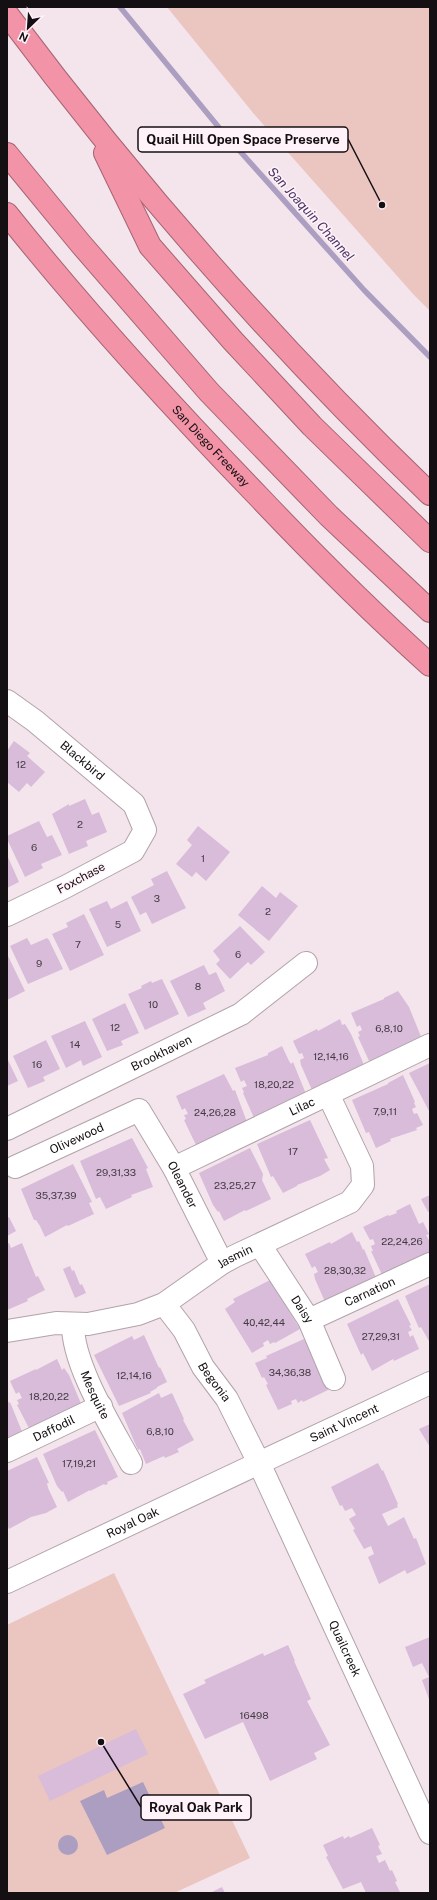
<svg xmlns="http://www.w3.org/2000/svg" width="437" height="1900" font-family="'Public Sans',sans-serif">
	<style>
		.green { fill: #ebc5c0 }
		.water { fill: #ac9ec1 }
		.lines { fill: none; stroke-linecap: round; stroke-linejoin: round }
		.stream { stroke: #ac9ec1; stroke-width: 5.5 }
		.building { fill: #d8bcda }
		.street-casing { stroke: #b1a3aa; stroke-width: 24 }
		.secondary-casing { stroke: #b1a3aa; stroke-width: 24 }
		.highway-casing { stroke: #a46573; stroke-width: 24 }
		.street { stroke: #fff; stroke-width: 22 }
		.secondary { stroke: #fff; stroke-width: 22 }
		.highway { stroke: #f293a7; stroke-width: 22 }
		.labels { text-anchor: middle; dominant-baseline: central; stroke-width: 3; stroke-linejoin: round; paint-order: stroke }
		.number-label { font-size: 10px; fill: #453a44 }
		.street-label { font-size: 12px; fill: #140f12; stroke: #fff2f9 }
		.water-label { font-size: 13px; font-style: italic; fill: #4a3665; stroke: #fff2f9 }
		.leader { fill: none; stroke: #140f12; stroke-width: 1.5 }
		.callout-dot { fill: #140f12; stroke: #fff2f9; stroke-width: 1.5 }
		.callout { fill: #fff2f9; stroke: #140f12; stroke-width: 1.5 }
		.callout-label { font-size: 13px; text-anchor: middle; font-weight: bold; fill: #140f12 }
	</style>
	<rect width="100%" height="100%" fill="#f4e4ec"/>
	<g class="green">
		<polygon points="167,7 430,7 430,311 414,295 254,114"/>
		<polygon points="114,1573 250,1858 174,1893 7,1893 7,1625"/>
	</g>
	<g class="water">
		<polygon points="143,1782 165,1828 107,1855 80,1801 104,1790 107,1798"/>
		<circle cx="68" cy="1845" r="10"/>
	</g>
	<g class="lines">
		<polyline class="stream" points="120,7 221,130 364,290 430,357"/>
	</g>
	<g class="building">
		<polygon points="14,741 30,753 27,756 45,772 31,787 27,783 19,792 7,782 7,751"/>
		<polygon points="85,799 92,815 99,812 107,832 86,841 88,846 69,854 52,814 69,804 69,806"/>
		<polygon points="39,821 47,837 52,835 62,855 41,864 43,868 25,877 7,839 7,836"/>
		<polygon points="198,826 230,852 206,881 196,872 192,877 176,864 192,845 187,840"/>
		<polygon points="7,855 19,882 7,888"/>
		<polygon points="167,871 186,908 152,924 146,912 140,915 131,897 154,885 151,879"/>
		<polygon points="262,886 276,898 280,892 298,906 269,941 238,915"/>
		<polygon points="107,901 111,909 127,901 141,931 107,947 89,909"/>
		<polygon points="84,914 104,955 70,971 52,934 68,927 66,923"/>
		<polygon points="240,926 265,952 251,965 248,962 230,979 216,964 220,960 213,951"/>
		<polygon points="27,938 31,945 47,938 49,940 63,969 28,984 10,946"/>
		<polygon points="7,954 25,991 7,1000"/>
		<polygon points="204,965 209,975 216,972 225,991 203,1003 206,1009 188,1017 170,981"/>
		<polygon points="162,979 179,1014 145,1030 128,994 142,988 141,986 151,981 152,983"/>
		<polygon points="398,991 409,1007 422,1039 370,1063 358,1037 360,1036 358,1032 362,1030 360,1025 357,1027 351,1013 384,999 384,998"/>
		<polygon points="125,1003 139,1033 121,1041 123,1045 107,1051 92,1019"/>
		<polygon points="340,1019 342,1025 345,1024 351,1034 364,1065 312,1090 301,1065 300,1060 304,1058 302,1053 299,1054 293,1041 317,1029 318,1031"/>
		<polygon points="85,1021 102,1057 83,1066 81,1060 66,1068 51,1036"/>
		<polygon points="46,1040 60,1069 43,1077 45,1081 28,1088 13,1056"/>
		<polygon points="282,1046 289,1061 291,1064 293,1062 306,1094 254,1118 243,1093 244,1092 242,1088 247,1086 244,1080 241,1082 235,1068 268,1055 268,1053"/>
		<polygon points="7,1058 18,1081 7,1086"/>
		<polygon points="430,1063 430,1110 429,1111 409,1073"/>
		<polygon points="224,1074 233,1091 235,1090 247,1122 196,1145 184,1120 186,1119 184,1115 188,1114 185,1108 182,1110 176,1096"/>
		<polygon points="403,1075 415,1102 414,1103 416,1107 412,1109 414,1114 417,1113 423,1125 416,1128 417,1130 390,1139 391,1141 376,1148 369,1132 366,1133 352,1100 388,1084 388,1083"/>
		<polygon points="310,1120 328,1158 324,1159 330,1170 320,1176 297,1185 297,1186 283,1193 273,1176 271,1177 257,1144"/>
		<polygon points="132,1138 148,1168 146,1169 153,1187 131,1195 132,1197 106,1209 100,1197 96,1199 80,1161"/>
		<polygon points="250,1148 263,1174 262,1180 271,1199 246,1211 245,1210 224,1221 219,1211 218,1212 213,1205 199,1173"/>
		<polygon points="73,1164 92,1202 89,1203 94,1214 68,1226 67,1225 45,1237 40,1226 36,1220 34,1220 21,1189"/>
		<polygon points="430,1195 430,1211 428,1212 421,1199"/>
		<polygon points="410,1204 419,1224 423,1222 429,1234 426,1235 430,1242 430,1254 383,1277 371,1251 373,1251 371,1246 375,1244 373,1239 370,1240 363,1227 388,1215 389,1216 397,1213 396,1211"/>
		<polygon points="9,1217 16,1231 7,1236 7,1218"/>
		<polygon points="352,1232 357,1242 359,1241 363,1250 364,1249 377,1280 326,1304 315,1279 314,1274 318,1272 315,1266 312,1268 305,1254 330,1242 331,1244"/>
		<polygon points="9,1243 11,1248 22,1243 36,1277 38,1276 45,1290 27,1299 28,1301 7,1310 7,1244"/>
		<polygon points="70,1266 72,1271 74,1270 80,1285 82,1284 86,1293 75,1298 63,1269"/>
		<polygon points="270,1280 300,1329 275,1343 274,1342 270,1344 268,1340 263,1343 264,1346 252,1353 225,1309 235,1302 233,1299"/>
		<polygon points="430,1284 430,1343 421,1327 419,1328 405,1296"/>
		<polygon points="398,1299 411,1325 409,1326 412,1330 408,1332 410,1337 413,1335 419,1349 394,1361 393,1359 372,1371 363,1353 361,1355 347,1324"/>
		<polygon points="144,1335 159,1368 160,1367 167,1382 157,1387 157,1388 150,1392 151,1393 119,1406 94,1355 132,1336 134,1340"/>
		<polygon points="304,1339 328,1390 303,1402 302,1400 298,1403 296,1399 291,1401 292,1404 278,1410 266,1385 268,1384 264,1377 262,1378 255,1363 267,1358 266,1356"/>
		<polygon points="57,1359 62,1370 64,1368 69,1375 82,1406 30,1430 17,1405 19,1404 17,1400 22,1398 19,1392 16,1394 10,1381 36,1369 36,1370"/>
		<polygon points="159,1393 161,1398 172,1393 184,1419 183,1420 194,1440 177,1449 179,1452 165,1458 164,1456 146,1464 140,1449 138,1450 122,1413"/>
		<polygon points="7,1399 9,1403 10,1402 23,1434 7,1441"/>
		<polygon points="430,1424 430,1447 419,1429"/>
		<polygon points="95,1430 118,1477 107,1482 108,1484 105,1485 104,1484 90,1491 90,1490 68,1502 63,1491 62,1492 57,1486 43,1454"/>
		<polygon points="37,1457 49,1483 47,1483 48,1488 57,1507 46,1513 31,1517 9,1529 7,1525 7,1471"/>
		<polygon points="378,1463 382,1471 383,1470 398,1504 397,1505 398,1507 382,1514 388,1526 404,1517 414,1539 416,1538 426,1564 407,1574 405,1570 379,1584 368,1557 374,1554 371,1546 364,1549 353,1530 355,1529 349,1519 356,1515 352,1508 345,1511 342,1505 340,1506 331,1487"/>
		<polygon points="430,1637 430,1702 422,1680 429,1677 422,1663 413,1667 405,1647"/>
		<polygon points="288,1645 295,1661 294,1661 311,1699 307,1701 330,1745 314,1753 317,1759 270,1781 243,1722 205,1739 183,1694 206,1683 204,1680 228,1669 263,1653 264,1656"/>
		<polygon points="136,1729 148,1754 50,1801 38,1776"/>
		<polygon points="372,1828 380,1845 378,1846 382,1854 376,1856 379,1863 385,1860 390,1871 392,1870 397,1881 395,1882 400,1892 398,1893 366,1893 361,1882 343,1889 326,1857 328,1856 323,1845 343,1836 344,1839 349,1836 350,1838"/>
		<polygon points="222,1887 225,1893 210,1893"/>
	</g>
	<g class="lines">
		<g class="street-casing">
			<g id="street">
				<path id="s1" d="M7 701 35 721 134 804 145 830 133 851 65 887 7 915"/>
				<path id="s2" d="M7 1129 241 1014 306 963"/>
				<path id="s3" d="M15 1167 139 1110 174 1168 222 1263"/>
				<path id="s4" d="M174 1168 430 1045"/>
				<path id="s5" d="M260 1245 309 1320 334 1379"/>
				<path id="s6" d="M164 1304 184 1330 203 1367 227 1399 259 1463 430 1383"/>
				<path id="s7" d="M309 1320 430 1264"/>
				<path id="s8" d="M73 1324C72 1364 111 1426 131 1463"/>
				<path id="s9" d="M7 1331 56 1323 88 1324 138 1314 164 1304 222 1263 235 1256 350 1202 363 1185 362 1166 328 1094"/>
				<path id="s10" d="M7 1451 101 1406"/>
			</g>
		</g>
		<g class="secondary-casing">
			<g id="secondary">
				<path id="s11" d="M7 1582 259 1463 430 1833"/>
			</g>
		</g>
		<g class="highway-casing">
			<g id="highway">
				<path d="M7 14C135 185 276 346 430 494"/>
				<polyline points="105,153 150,246 233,341 312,426 430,541"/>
				<polyline points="7,154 80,243 209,392 329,516 430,611"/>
				<path id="s12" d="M7 214C86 313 171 406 259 497 314 555 371 612 430 665"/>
			</g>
		</g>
		<use href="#street" class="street"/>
		<use href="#secondary" class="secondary"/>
		<use href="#highway" class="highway"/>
	</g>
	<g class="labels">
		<g class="number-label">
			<text x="21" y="764">12</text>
			<text x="80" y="824">2</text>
			<text x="34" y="847">6</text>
			<text x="203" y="858">1</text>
			<text x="157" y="898">3</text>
			<text x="268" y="911">2</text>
			<text x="118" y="924">5</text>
			<text x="78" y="944">7</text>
			<text x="238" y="954">6</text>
			<text x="39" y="963">9</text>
			<text x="198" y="986">8</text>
			<text x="153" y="1004">10</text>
			<text x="115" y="1027">12</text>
			<text x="389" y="1028">6,8,10</text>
			<text x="75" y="1044">14</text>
			<text x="331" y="1056">12,14,16</text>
			<text x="37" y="1064">16</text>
			<text x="274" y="1084">18,20,22</text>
			<text x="385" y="1111">7,9,11</text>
			<text x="215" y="1112">24,26,28</text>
			<text x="293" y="1151">17</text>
			<text x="116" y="1172">29,31,33</text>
			<text x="235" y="1185">23,25,27</text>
			<text x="56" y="1195">35,37,39</text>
			<text x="402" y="1241">22,24,26</text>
			<text x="345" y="1270">28,30,32</text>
			<text x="264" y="1322">40,42,44</text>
			<text x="381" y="1336">27,29,31</text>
			<text x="290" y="1372">34,36,38</text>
			<text x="134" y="1375">12,14,16</text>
			<text x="49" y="1396">18,20,22</text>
			<text x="160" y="1431">6,8,10</text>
			<text x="79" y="1463">17,19,21</text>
			<text x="254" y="1715">16498</text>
		</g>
		<g class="street-label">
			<text stroke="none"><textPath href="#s12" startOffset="309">San Diego Freeway</textPath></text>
			<text stroke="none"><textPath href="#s1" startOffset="96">Blackbird</textPath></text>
			<text transform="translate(81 878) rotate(-28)">Foxchase</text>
			<text stroke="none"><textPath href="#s2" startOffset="172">Brookhaven</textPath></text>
			<text stroke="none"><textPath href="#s4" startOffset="142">Lilac</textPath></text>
			<text stroke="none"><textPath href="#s3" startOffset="68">Olivewood</textPath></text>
			<text stroke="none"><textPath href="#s3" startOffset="223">Oleander</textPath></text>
			<text stroke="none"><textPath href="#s9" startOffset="246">Jasmin</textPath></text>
			<text stroke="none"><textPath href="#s7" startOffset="67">Carnation</textPath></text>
			<text stroke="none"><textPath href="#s5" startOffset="77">Daisy</textPath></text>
			<text stroke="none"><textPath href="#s6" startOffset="93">Begonia</textPath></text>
			<text stroke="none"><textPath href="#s8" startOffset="75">Mesquite</textPath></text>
			<text stroke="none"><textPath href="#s6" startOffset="280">Saint Vincent</textPath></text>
			<text stroke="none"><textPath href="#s10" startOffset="52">Daffodil</textPath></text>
			<text stroke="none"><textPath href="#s11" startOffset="139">Royal Oak</textPath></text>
			<text stroke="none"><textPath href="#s11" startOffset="483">Quailcreek</textPath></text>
		</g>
		<g class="water-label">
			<text transform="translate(311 214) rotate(48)">San Joaquin Channel</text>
		</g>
	</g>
	<path class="leader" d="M382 205L348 139M101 1742L141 1807"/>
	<g class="callout-dot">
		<circle cx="382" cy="205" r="4"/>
		<circle cx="101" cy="1742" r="4"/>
	</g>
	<g class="callout">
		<rect x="138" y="127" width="210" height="25" rx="4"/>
		<rect x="141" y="1795" width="110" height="25" rx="4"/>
	</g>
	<g class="callout-label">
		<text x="243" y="144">Quail Hill Open Space Preserve</text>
		<text x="196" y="1812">Royal Oak Park</text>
	</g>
	<rect width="437" height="1900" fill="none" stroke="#140f12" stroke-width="16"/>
	<g transform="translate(28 28) rotate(205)" stroke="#fff2f9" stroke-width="3" paint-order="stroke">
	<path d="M0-3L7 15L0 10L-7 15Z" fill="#140f12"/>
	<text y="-6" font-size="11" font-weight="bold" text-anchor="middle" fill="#140f12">N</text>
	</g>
</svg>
